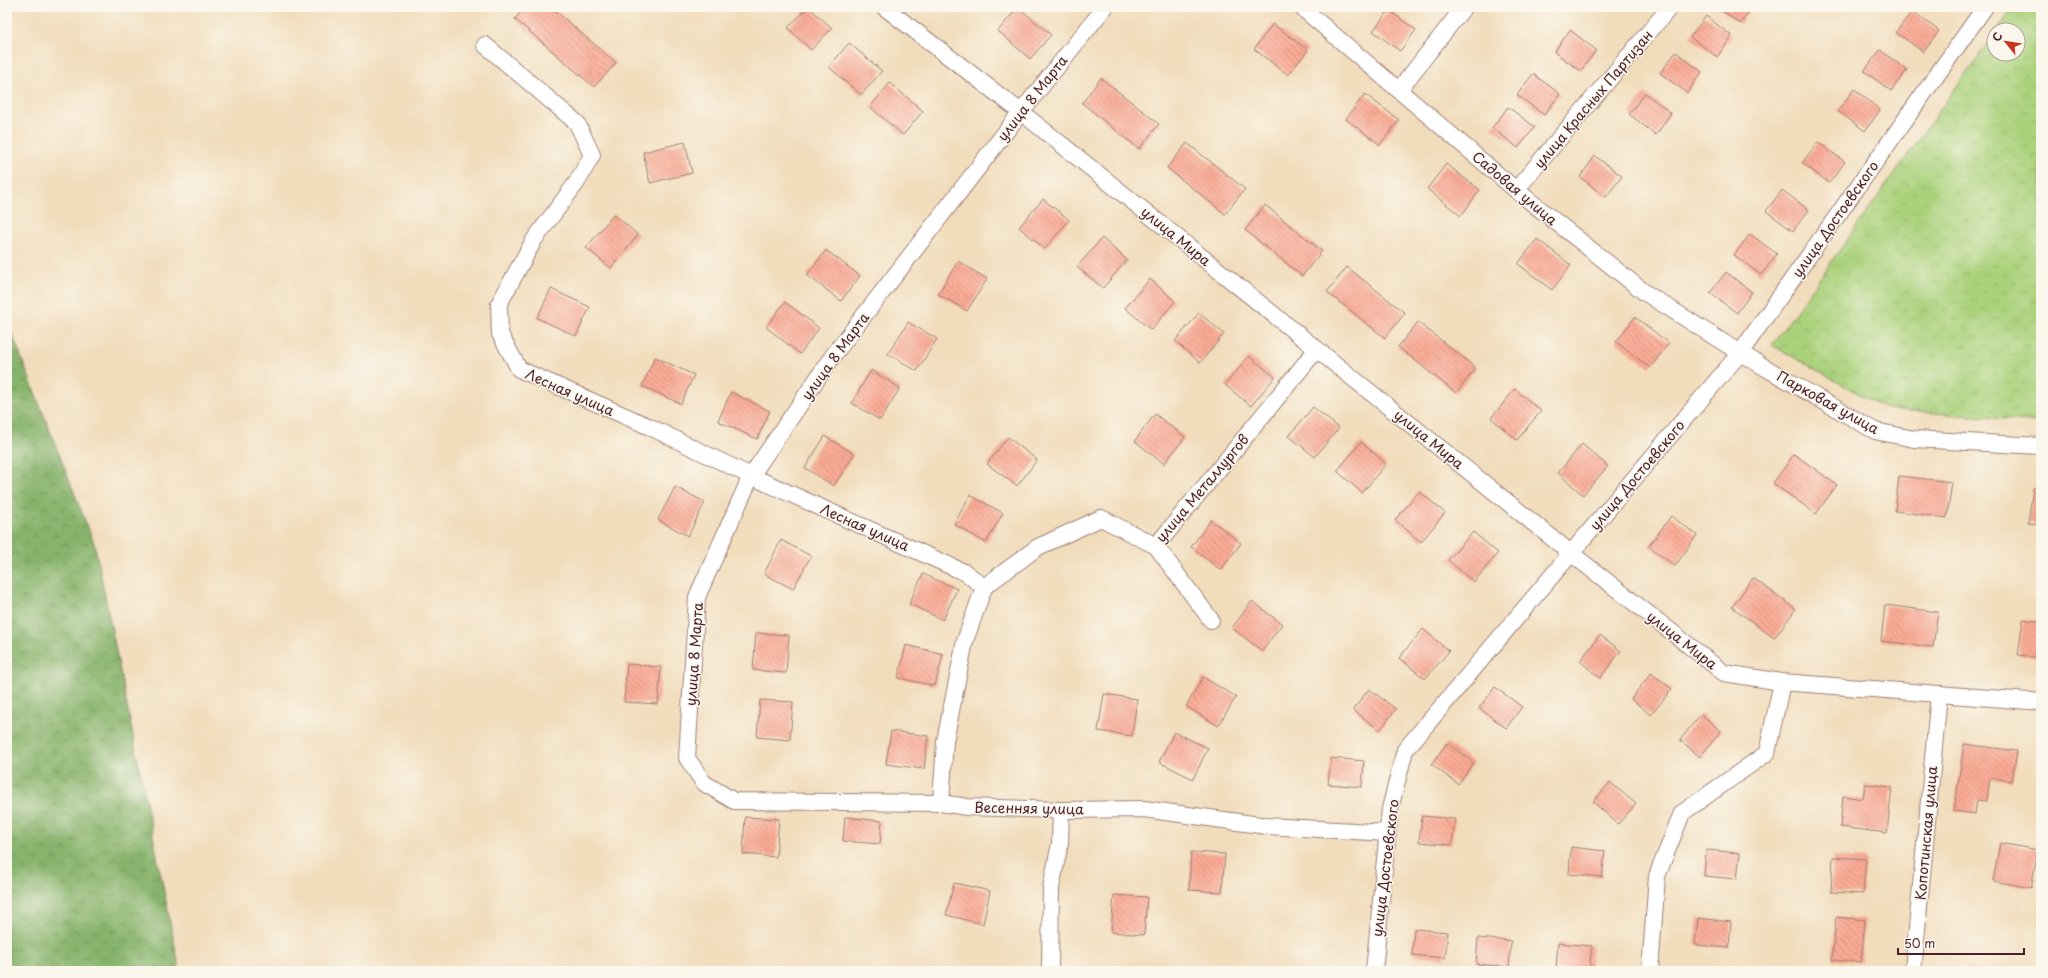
<svg xmlns="http://www.w3.org/2000/svg" width="2048" height="978" font-family="'Playpen Sans',sans-serif">
	<style>
		.forest { fill: url(#forest-crowns); stroke: #686a4c }
		.park { fill: url(#park-crowns); stroke: #7a7854 }
		.building { fill: url(#building-back-hatch) }
		.lines { fill: none; stroke-linecap: round; stroke-linejoin: round }
		.minor-casing { stroke: #9e7e74; stroke-width: 18 }
		.minor { stroke: #fff; stroke-width: 16 }
		.labels { text-anchor: middle; dominant-baseline: central; stroke-width: 3; stroke-linejoin: round; paint-order: stroke }
		.street-label { font-size: 14px; fill: #4a1f2b; stroke: #fbf7ec }
	</style>
	<defs>
		<pattern id="forest-crowns" width="20" height="18" patternUnits="userSpaceOnUse"><rect width="20" height="18" fill="#87b46c"/><path d="M2 6a3 3 0 1 1 6 0M12 15a3 3 0 1 1 6 0" fill="none" stroke="#709259"/></pattern>
		<pattern id="park-crowns" width="20" height="18" patternUnits="userSpaceOnUse"><rect width="20" height="18" fill="#aad27c"/><path d="M2 6a3 3 0 1 1 6 0M12 15a3 3 0 1 1 6 0" fill="none" stroke="#94b46b"/></pattern>
		<pattern id="building-back-hatch" width="6" height="6" patternUnits="userSpaceOnUse"><rect width="6" height="6" fill="#faab95"/><path d="M-1 5l2 2M0 0l6 6M5-1l2 2" fill="none" stroke="#cc8b7a"/></pattern>
	</defs>
	<rect width="100%" height="100%" fill="#fbf7ec"/>
	<filter id="ink" filterUnits="userSpaceOnUse"><feTurbulence type="fractalNoise" baseFrequency=".025" numOctaves="2"/><feDisplacementMap in="SourceGraphic" scale="8" xChannelSelector="R" yChannelSelector="G"/><feConvolveMatrix kernelMatrix="1 2 1 2 8 2 1 2 1" color-interpolation-filters="sRGB"/></filter>
	<filter id="wash" filterUnits="userSpaceOnUse"><feTurbulence type="fractalNoise" baseFrequency=".012" numOctaves="4" result="noise"/><feDisplacementMap in="SourceGraphic" scale="16" xChannelSelector="R" yChannelSelector="G"/><feGaussianBlur stdDeviation="0.9" result="paint"/><feColorMatrix in="noise" values="0 0 0 0 0 0 0 0 0 0 0 0 0 0 0 0 0 1.4 0 .05"/><feComposite in="paint" operator="in"/></filter>
	<g filter="url(#wash)">
		<rect width="100%" height="100%" fill="#f1ddbc"/>
		<polygon class="forest" points="7,321 95,546 180,971 7,971"/>
		<polygon class="park" points="2013,7 2041,7 2041,422 1886,409 1772,345 1994,34 1994,54 2018,54 2018,30 1997,30"/>
		<g id="blocks">
			<g class="building">
				<polygon points="525,7 551,7 616,63 594,87 515,19"/>
				<polygon points="808,7 832,28 811,50 788,28"/>
				<polygon points="960,7 970,7 966,12"/>
				<polygon points="1018,7 1051,35 1030,59 998,31"/>
				<polygon points="1717,7 1752,7 1740,24"/>
				<polygon points="1389,10 1416,30 1400,51 1373,31"/>
				<polygon points="1912,11 1939,31 1923,52 1896,32"/>
				<polygon points="1706,16 1732,36 1717,57 1690,37"/>
				<polygon points="1273,24 1308,50 1288,75 1254,49"/>
				<polygon points="1570,30 1596,50 1581,71 1554,52"/>
				<polygon points="849,43 882,71 861,95 829,67"/>
				<polygon points="1880,50 1907,70 1891,91 1864,71"/>
				<polygon points="1676,52 1702,72 1687,93 1660,73"/>
				<polygon points="1533,74 1560,94 1544,115 1517,95"/>
				<polygon points="1101,78 1159,124 1139,149 1082,103"/>
				<polygon points="890,83 923,111 903,135 870,107"/>
				<polygon points="1854,89 1880,110 1865,131 1838,111"/>
				<polygon points="1645,93 1671,113 1656,135 1629,114"/>
				<polygon points="1365,94 1399,120 1380,145 1346,119"/>
				<polygon points="1508,107 1535,127 1518,148 1492,128"/>
				<polygon points="685,142 692,173 650,183 643,152"/>
				<polygon points="1818,142 1845,162 1829,183 1802,163"/>
				<polygon points="1187,143 1245,189 1225,214 1167,168"/>
				<polygon points="1595,156 1622,176 1606,197 1580,177"/>
				<polygon points="1446,164 1480,190 1461,216 1427,189"/>
				<polygon points="1782,190 1809,210 1793,231 1766,211"/>
				<polygon points="1043,199 1069,220 1045,249 1019,227"/>
				<polygon points="1265,205 1322,251 1302,276 1245,230"/>
				<polygon points="614,214 638,235 611,268 586,248"/>
				<polygon points="1750,234 1777,254 1761,275 1734,255"/>
				<polygon points="1102,238 1127,260 1103,288 1077,267"/>
				<polygon points="1537,239 1571,265 1552,290 1518,264"/>
				<polygon points="826,250 860,276 841,301 807,275"/>
				<polygon points="958,261 987,279 967,311 938,294"/>
				<polygon points="1347,267 1405,313 1385,338 1327,292"/>
				<polygon points="1726,272 1752,292 1737,313 1710,293"/>
				<polygon points="1150,279 1175,301 1151,330 1125,308"/>
				<polygon points="551,289 590,307 576,336 537,318"/>
				<polygon points="785,302 819,328 800,354 766,327"/>
				<polygon points="1199,313 1224,334 1200,363 1175,341"/>
				<polygon points="1635,317 1669,343 1650,368 1616,342"/>
				<polygon points="908,322 937,339 917,371 888,354"/>
				<polygon points="1418,322 1476,368 1456,393 1398,347"/>
				<polygon points="1249,356 1275,377 1251,406 1225,385"/>
				<polygon points="655,357 694,375 681,404 642,386"/>
				<polygon points="871,370 900,388 880,420 852,403"/>
				<polygon points="1515,389 1541,411 1517,440 1491,418"/>
				<polygon points="731,392 770,411 757,439 718,421"/>
				<polygon points="1313,407 1339,428 1315,457 1289,436"/>
				<polygon points="1155,414 1185,437 1164,464 1135,441"/>
				<polygon points="825,436 854,454 834,486 805,468"/>
				<polygon points="1008,437 1037,460 1017,486 987,464"/>
				<polygon points="1361,442 1386,464 1362,493 1337,471"/>
				<polygon points="1582,444 1608,466 1583,495 1558,473"/>
				<polygon points="1794,454 1837,485 1816,514 1773,483"/>
				<polygon points="1899,476 1952,482 1947,518 1895,511"/>
				<polygon points="675,487 705,502 688,536 658,520"/>
				<polygon points="2033,488 2041,489 2041,525 2028,523"/>
				<polygon points="1419,491 1445,513 1421,542 1395,520"/>
				<polygon points="970,495 1003,513 986,543 954,524"/>
				<polygon points="1671,516 1697,535 1675,566 1649,546"/>
				<polygon points="1211,520 1241,543 1221,570 1191,547"/>
				<polygon points="1473,532 1498,553 1474,582 1448,560"/>
				<polygon points="781,540 811,556 793,589 764,574"/>
				<polygon points="923,574 957,589 943,620 909,604"/>
				<polygon points="1753,578 1796,609 1774,638 1732,607"/>
				<polygon points="1252,601 1282,624 1262,651 1232,628"/>
				<polygon points="1885,605 1938,612 1933,647 1881,641"/>
				<polygon points="2023,619 2041,622 2041,658 2018,655"/>
				<polygon points="1423,629 1449,651 1425,679 1399,658"/>
				<polygon points="756,633 789,635 786,673 753,670"/>
				<polygon points="1600,635 1621,651 1600,678 1580,661"/>
				<polygon points="906,645 943,654 935,686 898,678"/>
				<polygon points="627,664 661,667 658,704 624,702"/>
				<polygon points="1651,673 1672,689 1651,715 1631,699"/>
				<polygon points="1203,677 1236,697 1218,726 1186,706"/>
				<polygon points="1495,687 1522,707 1506,728 1479,708"/>
				<polygon points="1369,689 1396,709 1380,730 1353,710"/>
				<polygon points="1104,694 1137,699 1132,736 1098,731"/>
				<polygon points="760,700 793,702 790,740 757,737"/>
				<polygon points="1701,714 1721,731 1700,757 1680,740"/>
				<polygon points="891,731 928,736 924,769 886,764"/>
				<polygon points="1174,732 1208,748 1193,779 1159,762"/>
				<polygon points="1447,743 1474,763 1458,784 1431,764"/>
				<polygon points="1964,744 2017,751 2012,781 1990,778 1987,801 1977,800 1975,814 1954,811"/>
				<polygon points="1331,758 1364,761 1362,787 1328,784"/>
				<polygon points="1610,782 1636,804 1618,824 1593,802"/>
				<polygon points="1865,784 1892,787 1887,833 1840,827 1843,796 1863,799"/>
				<polygon points="1422,816 1455,819 1452,845 1419,842"/>
				<polygon points="745,817 779,819 776,857 743,854"/>
				<polygon points="845,817 882,821 880,844 843,841"/>
				<polygon points="2000,843 2038,850 2031,888 1993,881"/>
				<polygon points="1571,847 1605,851 1602,877 1569,874"/>
				<polygon points="1706,850 1740,853 1737,879 1704,876"/>
				<polygon points="1191,852 1225,854 1222,892 1189,890"/>
				<polygon points="1833,857 1866,859 1863,894 1831,892"/>
				<polygon points="954,883 990,891 983,924 946,915"/>
				<polygon points="1114,895 1147,897 1144,935 1111,932"/>
				<polygon points="1836,917 1865,920 1861,962 1832,960"/>
				<polygon points="1698,918 1731,922 1729,948 1695,945"/>
				<polygon points="1414,929 1448,932 1445,958 1412,955"/>
				<polygon points="1478,938 1511,941 1509,967 1476,964"/>
				<polygon points="1558,943 1592,946 1589,971 1556,970"/>
				<polygon points="1967,967 1981,970 1981,971 1966,971"/>
			</g>
		</g>
	</g>
	<g filter="url(#ink)">
		<use href="#blocks" fill-opacity="0" stroke="#9e7e74" stroke-width="1"/>
		<g class="lines">
			<g class="minor-casing">
				<g id="minor">
					<polyline points="884,7 1021,112 1572,554 1724,673 1782,682 2041,702"/>
					<polyline points="1105,7 1021,112 832,357 751,476 697,597 687,758 704,783 734,801 941,803 967,807 1061,810 1144,809 1267,826 1388,833"/>
					<polyline points="1301,7 1516,190 1644,292 1740,353 1875,431 1914,439 2041,446"/>
					<polyline points="485,45 577,123 592,155 577,182 534,240 499,304 500,334 519,369 650,427 751,476 966,573 984,587"/>
					<polyline points="1399,90 1464,7"/>
					<polyline points="1516,190 1670,7"/>
					<polyline points="1156,546 1211,620"/>
					<polyline points="941,803 945,741 965,641 984,587 1038,547 1101,518 1156,546 1317,349"/>
					<polyline points="1050,971 1051,888 1060,843 1061,810"/>
					<polyline points="1374,971 1390,809 1405,750 1740,353 1985,7"/>
					<polyline points="1650,971 1657,876 1682,813 1767,753 1782,682"/>
					<polyline points="1913,971 1939,694"/>
				</g>
			</g>
			<use href="#minor" class="minor"/>
		</g>
	</g>
	<g class="labels">
		<g class="street-label">
			<text transform="translate(1032 98) rotate(-52)">улица 8 Марта</text>
			<text transform="translate(1593 99) rotate(-50)">улица Красных Партизан</text>
			<text transform="translate(1515 188) rotate(40)">Садовая улица</text>
			<text transform="translate(1835 219) rotate(-55)">улица Достоевского</text>
			<text transform="translate(1176 236) rotate(39)">улица Мира</text>
			<text transform="translate(835 356) rotate(-54)">улица 8 Марта</text>
			<text transform="translate(570 392) rotate(24)">Лесная улица</text>
			<text transform="translate(1828 402) rotate(29)">Парковая улица</text>
			<text transform="translate(1429 439) rotate(39)">улица Мира</text>
			<text transform="translate(1637 475) rotate(-50)">улица Достоевского</text>
			<text transform="translate(1202 488) rotate(-50)">улица Металлургов</text>
			<text transform="translate(865 527) rotate(24)">Лесная улица</text>
			<text transform="translate(1682 640) rotate(38)">улица Мира</text>
			<text transform="translate(694 654) rotate(-86)">улица 8 Марта</text>
			<text transform="translate(1029 808) rotate(1)">Весенняя улица</text>
			<text transform="translate(1926 833) rotate(-85)">Копотинская улица</text>
			<text transform="translate(1385 868) rotate(-83)">улица Достоевского</text>
		</g>
	</g>
	<rect width="2048" height="978" fill="none" stroke="#fbf7ec" stroke-width="24"/>
	<g transform="translate(2006 42) rotate(300)"><circle r="19" fill="#fbf7ec" stroke="#b4a19f"/>
	<path d="M0-3L7 15L0 10L-7 15Z" fill="#c8321e"/>
	<text y="-6" font-size="11" font-weight="bold" text-anchor="middle" fill="#4a1f2b">С</text>
	</g>
	<path d="M1898 948v6h126v-6" fill="none" stroke="#4a1f2b" stroke-width="2"/>
	<text x="1904" y="948" font-size="12" fill="#4a1f2b" stroke="#fbf7ec" stroke-width="3" paint-order="stroke">50 m</text>
</svg>
